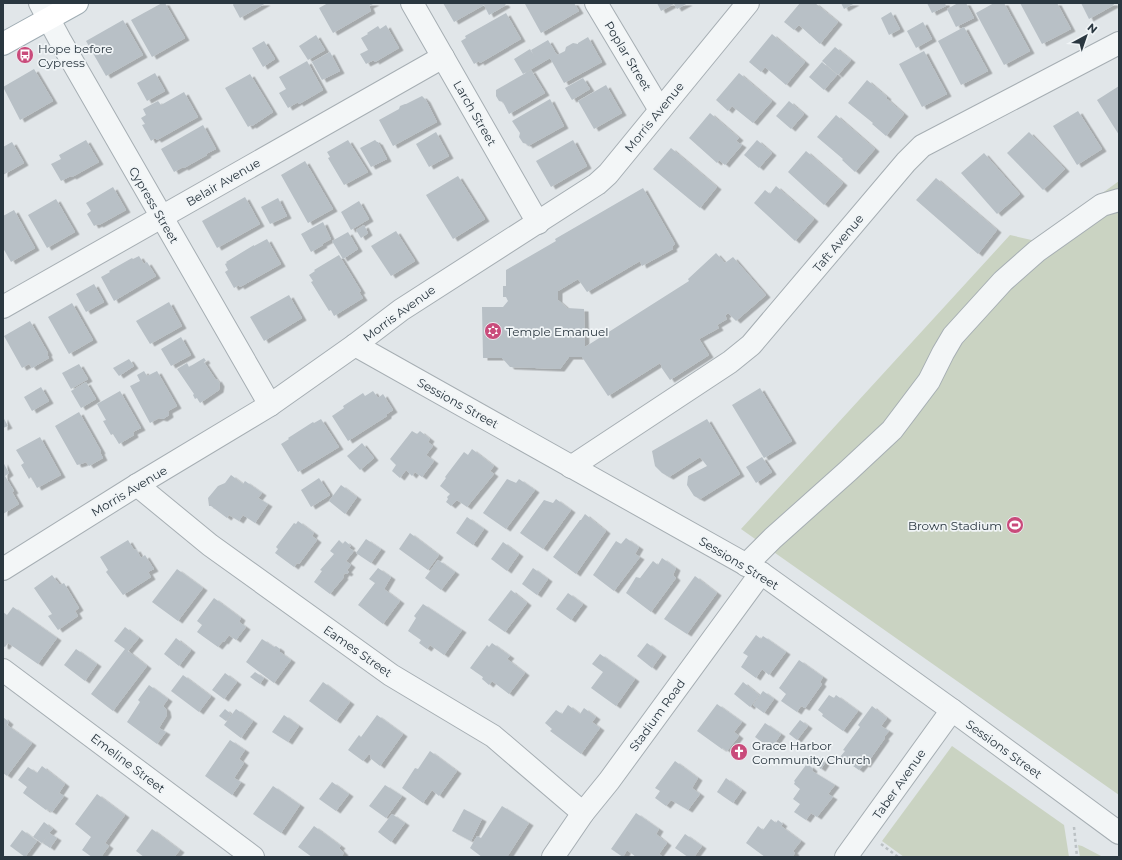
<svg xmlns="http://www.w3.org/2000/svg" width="1122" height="860" font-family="Montserrat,sans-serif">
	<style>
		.green { fill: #cad3c2 }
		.building { fill: #b8c0c6; filter: url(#shadow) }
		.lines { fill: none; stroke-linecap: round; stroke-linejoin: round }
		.minor-casing { stroke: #a6aeb3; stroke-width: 24 }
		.major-casing { stroke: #a0adb4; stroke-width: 24 }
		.path { stroke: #bbc1c4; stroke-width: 2.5; stroke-dasharray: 3 3; stroke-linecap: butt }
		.minor { stroke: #f3f6f7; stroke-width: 22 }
		.major { stroke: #fff; stroke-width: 22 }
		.labels { text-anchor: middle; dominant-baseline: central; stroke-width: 3.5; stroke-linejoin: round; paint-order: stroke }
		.poi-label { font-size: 12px; fill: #2a3740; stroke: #f0f4f6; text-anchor: start }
		.street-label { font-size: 12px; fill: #2a3740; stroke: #f0f4f6 }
	</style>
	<defs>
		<filter id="shadow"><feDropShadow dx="4.5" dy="2.5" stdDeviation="0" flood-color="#0004"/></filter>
	</defs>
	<rect width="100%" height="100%" fill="#e1e6e9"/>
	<g class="green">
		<polygon points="1119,181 1119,795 741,529 1010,235 1036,241"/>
		<polygon points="952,746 1064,825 1069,857 904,857 882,841"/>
		<polygon points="1078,845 1082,846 1103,857 1080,857"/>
	</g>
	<g class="building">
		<polygon points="162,3 165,3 185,38 152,57 131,20"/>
		<polygon points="234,3 266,3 240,18 233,5"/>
		<polygon points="328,3 375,3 369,6 371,11 333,33 319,8"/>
		<polygon points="443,3 504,3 506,5 489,15 484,5 454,22"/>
		<polygon points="526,3 574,3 579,11 541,33 525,4"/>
		<polygon points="657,3 688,3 677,9 674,4 661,11"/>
		<polygon points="800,3 815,3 838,22 820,44 799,25 794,30 784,22"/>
		<polygon points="841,3 855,3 844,9"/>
		<polygon points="927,3 945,3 946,6 932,13"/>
		<polygon points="958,3 966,3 974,18 956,27 947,9"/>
		<polygon points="994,3 1004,3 1030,51 1004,65 976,13"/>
		<polygon points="1020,3 1057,3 1071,29 1042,44"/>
		<polygon points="1081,3 1113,3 1114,5 1089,19"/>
		<polygon points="891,12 900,29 889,35 881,18"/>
		<polygon points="506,13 521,39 480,63 479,61 474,64 461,41 466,38 465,36"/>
		<polygon points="123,20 143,55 106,76 86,41"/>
		<polygon points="923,22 932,39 916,48 907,31"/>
		<polygon points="386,25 399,48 375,62 374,60 366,64 360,54 368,50 361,38 368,34 367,33 378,26 380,29"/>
		<polygon points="964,27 988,71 961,85 938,41"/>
		<polygon points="772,34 805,62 786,85 765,67 761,72 749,62"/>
		<polygon points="316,35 325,50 308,60 299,46"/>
		<polygon points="588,37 602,62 564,83 550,58 523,74 514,59 530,49 535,58 531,50 548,40 557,55 565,51 566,47 573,43 578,44 578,43"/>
		<polygon points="264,41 275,59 263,67 252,48"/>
		<polygon points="835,47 851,60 838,75 822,61"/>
		<polygon points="924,51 947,94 922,107 899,64"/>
		<polygon points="330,52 340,71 322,80 312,62"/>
		<polygon points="307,61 323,90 299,104 298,102 288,108 279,93 286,89 279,77"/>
		<polygon points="822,62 837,75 824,90 809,77"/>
		<polygon points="34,69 53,101 20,120 3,87"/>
		<polygon points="531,70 545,93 509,114 503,102 499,101 496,96 496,90"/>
		<polygon points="155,73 165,91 147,101 137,83"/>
		<polygon points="739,73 772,101 753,123 732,106 728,111 716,100"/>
		<polygon points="250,74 273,112 252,126 251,125 248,127 225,88"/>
		<polygon points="583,78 590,89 572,100 565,88"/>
		<polygon points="867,80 887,97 886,98 904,114 886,136 872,124 873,123 848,103"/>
		<polygon points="606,85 622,113 594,129 578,101"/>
		<polygon points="1119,86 1119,135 1097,100"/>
		<polygon points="184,92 198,117 157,140 155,138 151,141 142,125 145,124 141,118 146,115 143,109 158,101 161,105"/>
		<polygon points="422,96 426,100 437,122 393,146 379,120 399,109 400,106 405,104 406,104"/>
		<polygon points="550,99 564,126 528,146 527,144 523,143 519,137 520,133 512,121"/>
		<polygon points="789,101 804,114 791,129 776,116"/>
		<polygon points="1078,111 1102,149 1077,165 1053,126"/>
		<polygon points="710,113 739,138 736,141 742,145 725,165 719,160 717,163 689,138"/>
		<polygon points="836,115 875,149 855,172 842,160 843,159 817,137"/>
		<polygon points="203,125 216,149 206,154 207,155 184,168 183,167 174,172 161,149"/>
		<polygon points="436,132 449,156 429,167 416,144"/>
		<polygon points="1029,132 1065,169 1043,190 1007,153"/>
		<polygon points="86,140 99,162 72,177 71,176 61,181 51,164 61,159 59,155"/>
		<polygon points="348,140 368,172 344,185 328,158 330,157 327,152"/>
		<polygon points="375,140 377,142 378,142 387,159 371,167 360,148"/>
		<polygon points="573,140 587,166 551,187 536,161"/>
		<polygon points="757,140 772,153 759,168 744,155"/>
		<polygon points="12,142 24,163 3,175 3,147"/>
		<polygon points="671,148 717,187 700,208 653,169"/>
		<polygon points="806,151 843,183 824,205 788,172"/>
		<polygon points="984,153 1020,194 997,214 961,173"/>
		<polygon points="305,161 333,209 308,223 281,175"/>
		<polygon points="458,176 485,219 453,239 426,195"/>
		<polygon points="936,178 997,230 978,254 916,200"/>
		<polygon points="776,186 814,219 795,241 754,203 765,190 770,194"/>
		<polygon points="113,187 126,210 99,225 98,224 94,226 87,214 91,211 86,203"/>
		<polygon points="643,188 675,244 672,247 673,249 642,266 640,261 587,292 578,279 558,291 558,300 567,308 584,309 585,347 689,281 688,279 716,253 725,263 733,257 766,295 736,321 728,313 725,316 727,319 717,325 719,328 699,339 709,355 670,380 661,367 662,367 660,363 608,396 582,357 569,357 560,369 510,367 502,358 483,358 482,307 503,307 508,301 506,297 503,297 503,286 506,286 506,270 556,241 555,239"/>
		<polygon points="245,197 260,224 217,248 202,221"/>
		<polygon points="278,198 287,216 270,224 261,207"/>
		<polygon points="56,199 75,232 47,248 28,215"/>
		<polygon points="359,201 369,219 351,230 341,212"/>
		<polygon points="14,210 35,248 11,262 3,248 3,216"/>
		<polygon points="323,222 331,239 322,244 323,245 311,252 301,234"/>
		<polygon points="364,225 368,233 361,238 356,230"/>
		<polygon points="396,231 415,261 391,276 371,246"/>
		<polygon points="348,232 358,249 343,259 332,241"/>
		<polygon points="267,239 281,264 240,287 239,285 234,288 225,272 228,270 225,264 227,263 226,262 254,245 254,246"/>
		<polygon points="339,255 361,291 359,292 363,298 334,316 331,310 329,311 311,282 313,281 309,275 315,271 314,270"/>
		<polygon points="139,256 144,264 147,262 156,276 114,301 101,277 110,272 109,271 132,258 133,259"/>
		<polygon points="94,284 104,302 86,312 76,294"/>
		<polygon points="289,295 302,318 264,341 250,317"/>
		<polygon points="169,302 182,326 150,344 136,321"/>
		<polygon points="72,303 93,340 69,354 48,317"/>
		<polygon points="30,321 48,353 47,354 49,358 32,368 29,364 22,368 4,336"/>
		<polygon points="181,337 191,355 171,366 161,349"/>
		<polygon points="204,358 206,361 204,362 216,380 217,379 220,384 219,390 200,403 197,398 195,399 193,395 194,394 177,369 187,363 189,367"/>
		<polygon points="129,359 134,366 119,376 113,368"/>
		<polygon points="79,364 88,379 71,389 62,373"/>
		<polygon points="144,371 147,376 157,371 177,406 168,411 169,415 163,419 159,418 150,423 130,386 140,381 137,375"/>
		<polygon points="86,382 96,399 81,408 71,391"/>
		<polygon points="41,387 49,401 32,411 24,397"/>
		<polygon points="760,388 792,441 764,458 732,405"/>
		<polygon points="120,391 141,428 133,432 134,435 119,444 113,434 111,435 103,421 106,420 97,404"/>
		<polygon points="373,391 378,398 383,394 393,410 387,414 387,416 348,441 332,416 344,408 343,406 363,393 365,396"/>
		<polygon points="79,412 101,451 100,452 103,458 89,466 86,462 81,464 77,465 55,426"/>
		<polygon points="3,417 8,426 3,428"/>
		<polygon points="321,419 339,447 298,472 281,444 289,439 288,438 313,422 314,423"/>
		<polygon points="707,419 740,474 700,499 694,496 687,485 688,476 707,466 700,457 669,477 662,473 655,466 652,451"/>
		<polygon points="412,431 417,434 420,431 430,439 428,442 433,446 426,455 434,461 422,477 415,472 412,476 406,470 400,478 392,471 396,465 390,459"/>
		<polygon points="40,437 61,475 37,488 31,477 29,479 21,465 24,463 16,450"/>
		<polygon points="362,443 374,458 360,470 347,456"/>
		<polygon points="472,449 494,466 490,471 494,474 467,507 457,500 451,506 446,502 448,499 447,497 450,494 440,486 446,478 445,477 464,452 468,455"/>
		<polygon points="762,457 772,472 756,483 746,467"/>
		<polygon points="3,462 9,473 5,476 14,491 12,492 19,504 3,514"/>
		<polygon points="231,475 243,484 245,481 262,493 258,498 268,504 255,523 243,515 239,521 229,515 227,518 211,506 209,506 208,498 218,486 225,483"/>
		<polygon points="319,478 330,495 311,507 301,490"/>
		<polygon points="507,479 516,483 519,479 535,490 506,529 483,513"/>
		<polygon points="341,485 357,497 345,514 329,501"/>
		<polygon points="556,499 571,510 543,549 520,533 544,500 553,503"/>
		<polygon points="585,514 606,531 576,574 553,557 580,520 581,520"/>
		<polygon points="467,517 484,529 473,545 456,533"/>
		<polygon points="298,521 314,533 312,536 317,540 299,564 297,563 294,567 275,553 278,549 276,547 294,523 296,524"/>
		<polygon points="410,533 439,555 428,570 399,549"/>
		<polygon points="626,538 639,547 635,554 640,557 614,591 593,575 616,541 621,544"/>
		<polygon points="366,539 381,549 371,563 356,553"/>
		<polygon points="128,540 134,550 136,549 141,558 145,555 154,569 148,572 151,577 123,595 106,572 108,570 100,557"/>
		<polygon points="339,540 343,544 345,541 351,546 349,548 354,551 346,561 351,565 347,570 349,572 347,574 345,573 343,576 344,577 330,594 314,582 322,571 320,570 334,554 330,551"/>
		<polygon points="503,542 519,554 507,571 491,559"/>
		<polygon points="662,558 676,568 673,575 676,578 651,612 626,593 636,577 640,578 653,561 658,565"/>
		<polygon points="438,560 455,572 441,590 425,578"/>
		<polygon points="378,568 391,577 384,589 400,601 383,624 358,605 375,583 369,579"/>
		<polygon points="533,568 548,579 537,595 522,584"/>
		<polygon points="177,569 203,588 178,621 152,602"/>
		<polygon points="52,575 60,585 64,583 79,608 75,611 78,616 58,630 48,616 52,614 34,588"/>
		<polygon points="695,576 717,593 687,634 664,619"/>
		<polygon points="511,590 527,603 505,632 488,620"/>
		<polygon points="568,593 583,604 571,620 556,609"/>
		<polygon points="214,598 241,618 239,622 246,627 236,640 229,635 224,642 223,641 218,647 197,632 202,625 197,621"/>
		<polygon points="423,604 462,630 444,655 430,645 427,649 419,643 421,640 408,631 416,618 414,616"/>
		<polygon points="13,607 57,638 38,664 8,643 5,647 3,646 3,612 7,615"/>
		<polygon points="125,627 139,638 128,651 147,666 113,711 91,694 125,649 114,641"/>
		<polygon points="756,635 761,639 763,636 786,652 769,675 762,669 756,678 741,667 748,656 743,653"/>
		<polygon points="176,638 191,650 179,666 164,654"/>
		<polygon points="262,639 274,647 276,646 280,649 280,652 291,660 274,683 246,662"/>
		<polygon points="492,643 510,656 507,659 525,673 509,694 492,681 489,685 482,679 483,677 470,668 487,645 489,647"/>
		<polygon points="647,643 662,654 652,668 637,656"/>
		<polygon points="76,649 97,664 85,681 64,665"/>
		<polygon points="600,654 635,679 616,706 591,688 603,672 592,664"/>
		<polygon points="799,660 823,677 820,682 822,684 805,708 801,706 797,712 781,701 786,694 779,688"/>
		<polygon points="255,672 264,678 260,684 250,677"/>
		<polygon points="225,673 237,682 224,699 212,690"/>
		<polygon points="183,675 211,696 199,712 171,691"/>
		<polygon points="323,682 350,702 336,721 309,701"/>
		<polygon points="743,682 759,695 750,707 734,694"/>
		<polygon points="149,685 168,699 163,706 166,709 167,715 159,728 166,732 157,744 127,722 140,702 138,700"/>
		<polygon points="763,691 774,699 764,713 753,705"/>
		<polygon points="829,695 834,698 836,695 858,711 843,731 822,716 823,714 818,710"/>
		<polygon points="717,704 742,722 734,732 739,736 727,751 723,748 722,749 697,731"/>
		<polygon points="568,705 580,714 584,708 596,717 592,722 600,728 581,754 550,731 552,729 545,723 556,710 562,714"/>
		<polygon points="872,706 887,718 881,726 889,731 884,737 885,738 866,765 864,764 859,770 840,757 845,751 843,750 860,727 858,725"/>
		<polygon points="225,709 231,714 226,721 219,716"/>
		<polygon points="236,709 253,721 241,738 224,725"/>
		<polygon points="284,715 299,726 288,742 272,732"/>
		<polygon points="377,715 403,734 380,766 370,758 371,756 369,754 363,761 348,750 359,735 361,737"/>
		<polygon points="3,717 9,722 7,725 32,743 7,776 3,773"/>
		<polygon points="800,720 808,726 797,740 789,734"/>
		<polygon points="765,723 781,734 771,749 755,737"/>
		<polygon points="230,740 245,750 239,759 244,763 234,778 241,782 232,795 205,776"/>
		<polygon points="430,751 457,771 439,796 432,790 423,803 402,788 415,768 418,769"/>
		<polygon points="818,758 825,763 821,769 814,764"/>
		<polygon points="675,761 698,778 692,788 700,794 688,810 671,800 666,806 655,798 660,791 655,788"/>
		<polygon points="806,765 808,766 809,765 813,769 812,771 835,785 828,794 833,797 817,817 811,813 806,820 794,812 800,804 793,799 800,789 794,784 795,782 794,781"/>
		<polygon points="42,766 65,784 59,793 64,796 52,812 47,809 46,810 23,793 27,787 18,780 28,767 37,773"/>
		<polygon points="726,778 742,790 733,803 717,792"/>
		<polygon points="332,782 349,794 336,811 319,799"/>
		<polygon points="385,785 402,796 386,818 369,806"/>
		<polygon points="273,786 300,805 281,833 253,814"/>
		<polygon points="97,794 125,815 105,843 109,846 101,857 92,857 82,850 91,837 75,824"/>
		<polygon points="502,806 529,823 507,857 482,857 470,848 477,836 481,838"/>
		<polygon points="464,809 482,819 471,841 452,831"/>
		<polygon points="636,813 659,829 656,834 667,843 659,854 663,857 636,857 627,850 623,857 611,849"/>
		<polygon points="392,814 405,823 391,842 378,832"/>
		<polygon points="771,819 776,823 778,820 783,824 781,826 801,841 793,851 795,853 792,857 765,857 746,843 758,826 763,830"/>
		<polygon points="44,822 53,829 49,833 57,838 50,848 43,843 47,836 42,843 33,837"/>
		<polygon points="314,826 341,846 339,848 344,853 341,857 312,857 298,847"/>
		<polygon points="152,829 180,850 174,857 144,857 136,851"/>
		<polygon points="22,830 37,841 25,857 10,846"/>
		<polygon points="685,834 702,846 694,857 688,857 675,848"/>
	</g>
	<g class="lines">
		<g class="minor-casing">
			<g id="minor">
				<polyline points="40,3 60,40 270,405"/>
				<polyline points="412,3 538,223"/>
				<polyline points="596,3 660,110"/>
				<polyline points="3,307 443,57"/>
				<polyline points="355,345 761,573 952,710 1119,833"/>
				<polyline points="571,467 730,362 751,345 906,162 922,146 1119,43"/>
				<polyline points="137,485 210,545 391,675 493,736 583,813"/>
				<polyline points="746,565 773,538 848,471 892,430 929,381 943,353 953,336 1003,281 1037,251 1102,205 1119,200"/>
				<polyline points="3,569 137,485 270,405 355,345 401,310 597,184 608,174 748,3"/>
				<polyline points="3,670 253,857"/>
				<polyline points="553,857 583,813 609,781 761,573"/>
				<polyline points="846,857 952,710"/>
			</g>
		</g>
		<g class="major-casing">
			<polyline id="major" points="3,44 77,3"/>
		</g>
		<g class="path">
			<polyline points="1074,827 1077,857"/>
			<polyline points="881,844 898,857"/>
		</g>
		<use href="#minor" class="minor"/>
		<use href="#major" class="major"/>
	</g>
	<defs>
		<g id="bus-disc" transform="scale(0.9)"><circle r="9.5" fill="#c94b7b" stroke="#f0f4f6"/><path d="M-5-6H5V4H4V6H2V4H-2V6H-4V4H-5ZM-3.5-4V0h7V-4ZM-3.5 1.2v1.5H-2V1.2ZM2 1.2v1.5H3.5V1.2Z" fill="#fff"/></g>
		<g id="synagogue-disc" transform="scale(0.9)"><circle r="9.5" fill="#c94b7b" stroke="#f0f4f6"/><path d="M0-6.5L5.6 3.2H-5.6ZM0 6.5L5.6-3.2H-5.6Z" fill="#fff"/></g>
		<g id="stadium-disc" transform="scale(0.9)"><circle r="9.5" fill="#c94b7b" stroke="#f0f4f6"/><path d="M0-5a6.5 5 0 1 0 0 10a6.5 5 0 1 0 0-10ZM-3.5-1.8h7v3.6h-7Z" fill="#fff"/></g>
		<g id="church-disc" transform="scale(0.9)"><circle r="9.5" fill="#c94b7b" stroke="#f0f4f6"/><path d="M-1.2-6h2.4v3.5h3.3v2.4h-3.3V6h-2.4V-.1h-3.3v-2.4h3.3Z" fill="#fff"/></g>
	</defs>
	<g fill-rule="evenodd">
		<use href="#bus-disc" x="25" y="55"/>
		<use href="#synagogue-disc" x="493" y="331"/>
		<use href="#stadium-disc" x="1015" y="525"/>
		<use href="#church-disc" x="739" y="752"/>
	</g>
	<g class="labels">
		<g class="poi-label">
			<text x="38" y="48">Hope before<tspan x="38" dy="14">Cypress</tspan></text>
			<text x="506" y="331">Temple Emanuel</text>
			<text x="1002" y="525" text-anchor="end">Brown Stadium</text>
			<text x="752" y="745">Grace Harbor<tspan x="752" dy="14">Community Church</tspan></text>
		</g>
		<g class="street-label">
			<text transform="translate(628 56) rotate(59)">Poplar Street</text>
			<text transform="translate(475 113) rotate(60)">Larch Street</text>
			<text transform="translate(654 117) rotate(-51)">Morris Avenue</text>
			<text transform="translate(223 182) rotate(-30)">Belair Avenue</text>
			<text transform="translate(154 205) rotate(60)">Cypress Street</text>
			<text transform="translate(838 243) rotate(-50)">Taft Avenue</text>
			<text transform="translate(399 313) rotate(-36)">Morris Avenue</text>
			<text transform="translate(458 403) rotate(29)">Sessions Street</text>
			<text transform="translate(129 491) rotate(-31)">Morris Avenue</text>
			<text transform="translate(739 563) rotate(31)">Sessions Street</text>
			<text transform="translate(358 651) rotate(35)">Eames Street</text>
			<text transform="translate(657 715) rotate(-54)">Stadium Road</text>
			<text transform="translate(1004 749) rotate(36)">Sessions Street</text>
			<text transform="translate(128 763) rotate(37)">Emeline Street</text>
			<text transform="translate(899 784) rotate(-55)">Taber Avenue</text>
		</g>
	</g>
	<rect width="1122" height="860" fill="none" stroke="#2a3740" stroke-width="8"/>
	<g transform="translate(1086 36) rotate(40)" stroke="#f0f4f6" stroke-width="3" paint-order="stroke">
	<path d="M0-3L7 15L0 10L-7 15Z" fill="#2a3740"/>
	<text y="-6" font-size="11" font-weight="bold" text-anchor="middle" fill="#2a3740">N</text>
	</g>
</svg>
